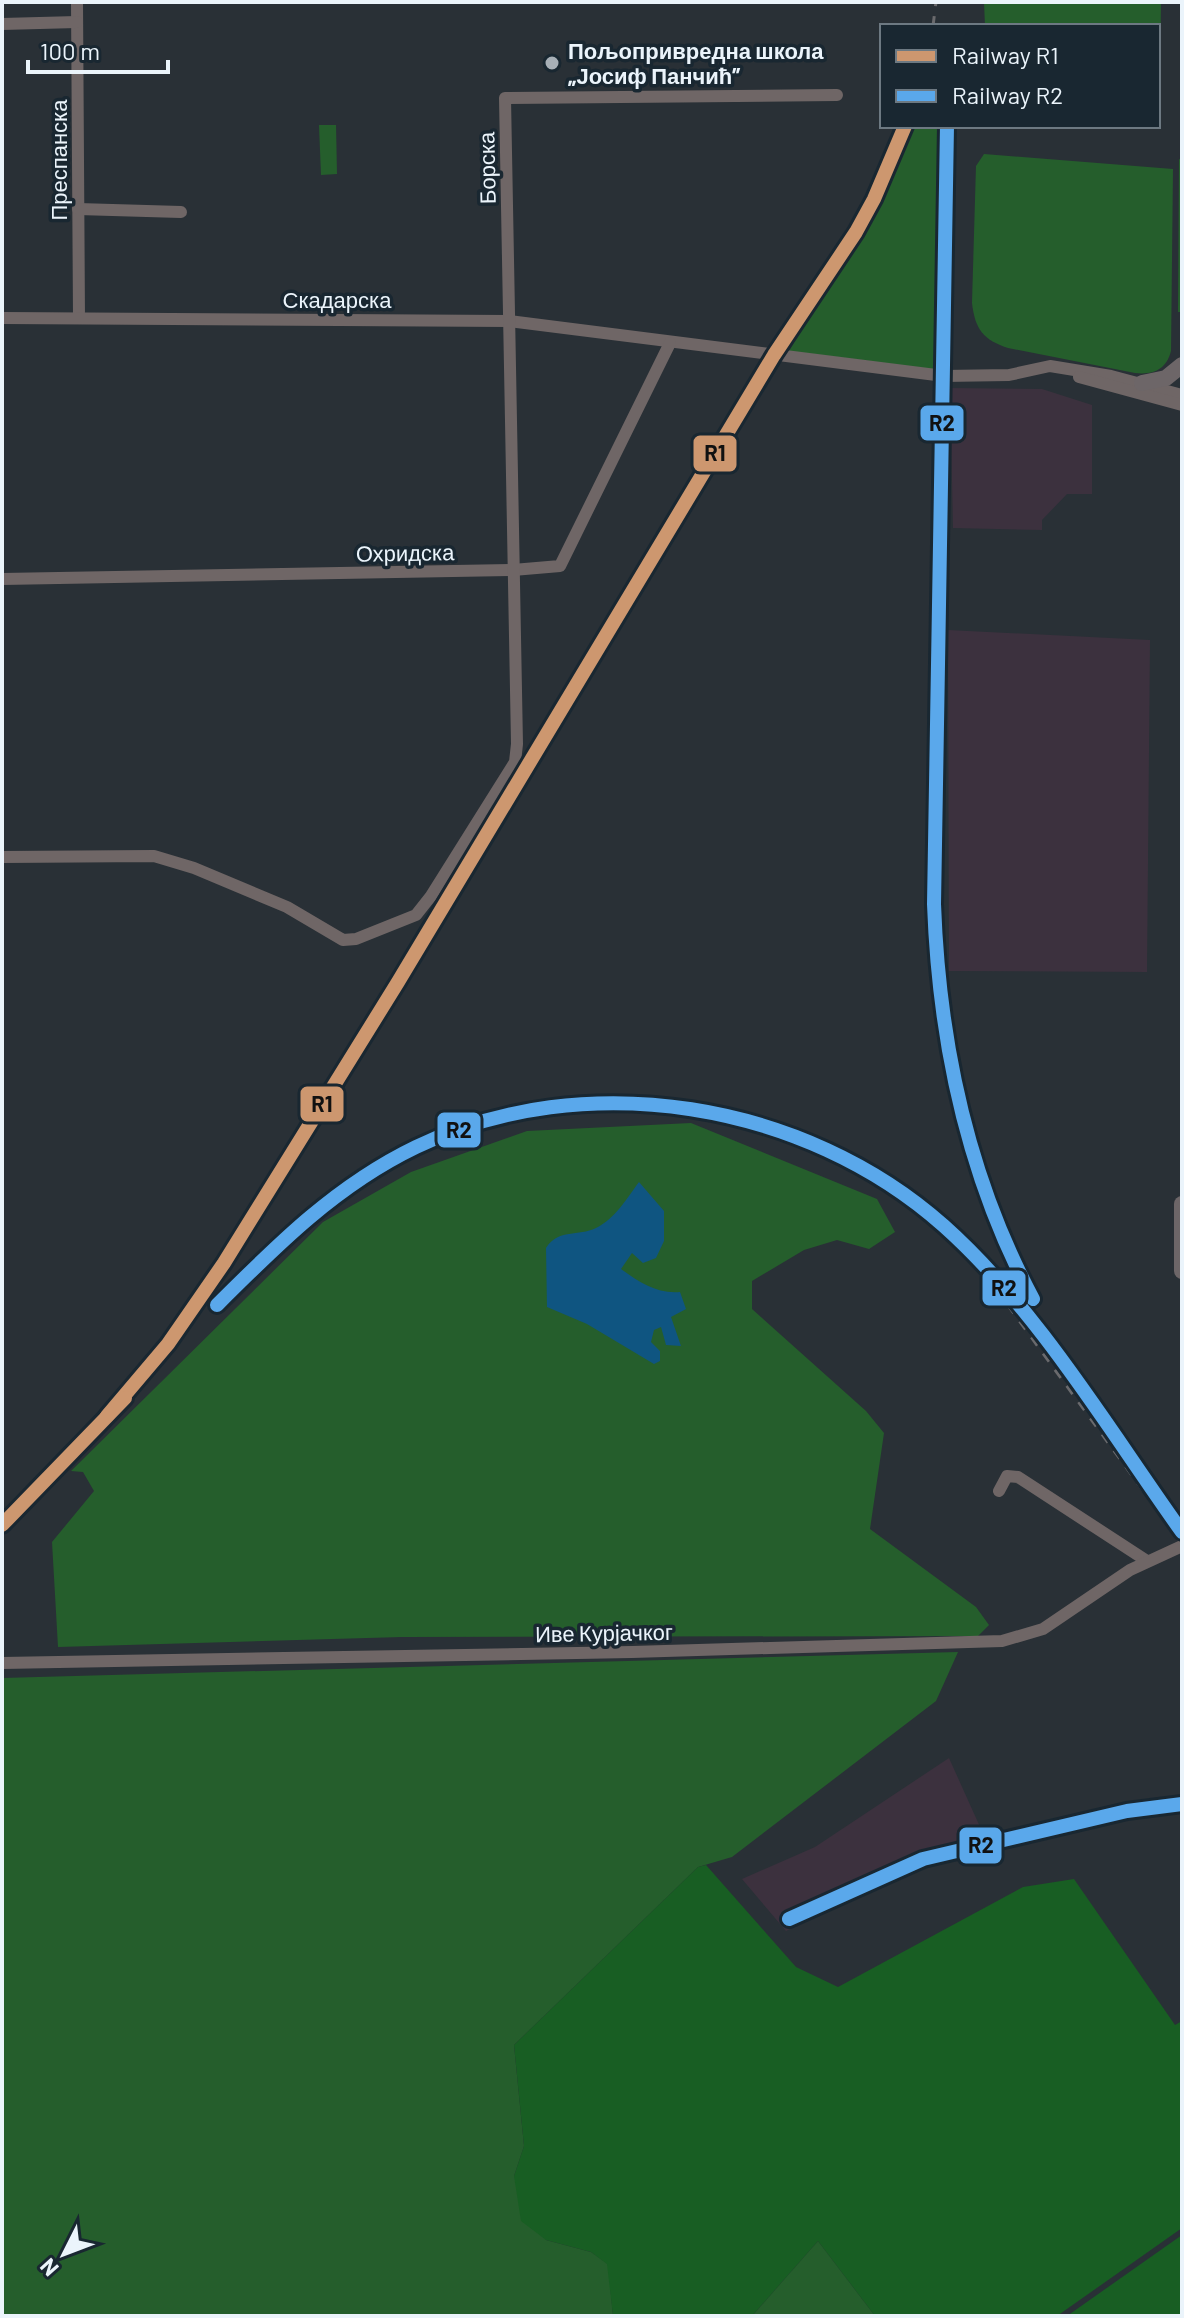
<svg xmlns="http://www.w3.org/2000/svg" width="1184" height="2318" font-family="Barlow,sans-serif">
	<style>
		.industrial { fill: #3c313e }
		.green { fill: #255e2c }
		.forest { fill: #185e23 }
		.water { fill: #0f5581 }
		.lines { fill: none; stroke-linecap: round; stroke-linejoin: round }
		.minor { stroke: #6f6666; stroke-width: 12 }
		.major { stroke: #6d6668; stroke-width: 16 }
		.rail { stroke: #6a6a6d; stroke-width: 3; stroke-dasharray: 10 10; stroke-linecap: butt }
		.rail-1-casing { stroke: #192731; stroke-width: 20 }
		.rail-2-casing { stroke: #192731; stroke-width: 20 }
		.rail-1 { stroke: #cd976f; stroke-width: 14 }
		.rail-2 { stroke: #5aa8eb; stroke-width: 14 }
		.poi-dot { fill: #a7afb6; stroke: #192731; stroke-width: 3 }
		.labels { text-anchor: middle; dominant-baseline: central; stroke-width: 7; stroke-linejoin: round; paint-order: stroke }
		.poi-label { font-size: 22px; font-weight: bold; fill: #ebf4fb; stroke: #192731; text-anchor: start }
		.street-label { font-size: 22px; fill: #ebf4fb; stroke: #192731 }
		.line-badge { stroke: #192731; stroke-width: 3 }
		.pale-badge-label { font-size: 22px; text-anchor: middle; font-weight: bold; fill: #111 }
	</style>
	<rect width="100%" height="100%" fill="#293036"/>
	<g class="industrial">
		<polygon points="950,388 1042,389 1092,405 1092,494 1067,494 1042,520 1042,530 953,528"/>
		<polygon points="948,630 1150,640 1147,972 949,971"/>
		<polygon points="949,1758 990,1849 911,1869 786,1931 742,1879 815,1847"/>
	</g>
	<g class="green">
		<polygon points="984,2 1161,2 1160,80 1158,26 985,26"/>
		<polygon points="319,125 336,125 337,174 321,175"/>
		<polygon points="906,126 942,126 939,370 789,351 868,215"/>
		<path d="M984 154 1173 169 1171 351C1166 370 1153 375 1135 373L1008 348C983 340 975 329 972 303L976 166Z"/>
		<polygon points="1179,159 1182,160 1182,312 1178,312"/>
		<polygon points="691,1123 877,1199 895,1232 869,1249 837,1240 804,1250 752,1281 752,1309 866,1411 884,1433 870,1529 976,1607 989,1625 978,1636 402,1637 58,1647 52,1542 94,1491 83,1472 71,1471 323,1222 411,1172 527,1131"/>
		<polygon points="958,1652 936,1701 732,1857 698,1867 514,2045 524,2146 514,2176 546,2240 591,2252 608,2264 613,2316 2,2316 2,1678"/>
		<polygon points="818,2241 875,2316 752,2316"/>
	</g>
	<g class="forest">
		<polygon points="706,1865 796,1967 838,1987 1023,1887 1074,1879 1175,2025 1182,2021 1182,2228 1057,2316 875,2316 818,2241 752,2316 613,2316 607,2264 591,2252 546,2240 521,2221 514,2176 524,2146 514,2045 698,1867"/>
		<polygon points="1182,2235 1182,2316 1067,2316"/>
	</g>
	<path class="water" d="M639 1182 664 1211V1241L656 1258 643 1263 632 1253 621 1269C639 1282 657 1294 680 1292L686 1309 671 1317 681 1346 666 1345 661 1327 654 1330 651 1342 660 1351V1361L654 1364 587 1324 547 1307 546 1248C559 1228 578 1237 596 1228 615 1219 627 1198 639 1182Z"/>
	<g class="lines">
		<g class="minor">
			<polyline points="77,2 79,318"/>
			<polyline points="2,24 77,22"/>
			<polyline points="78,209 181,212"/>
			<polyline points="2,318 509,321 944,376 1009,375 1050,366 1111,376 1182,395"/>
			<polyline points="1079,377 1182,405"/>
			<polyline points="2,579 513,570 560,566 670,343"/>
			<polyline points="2,857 154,856 194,868 287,907 343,940 356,939 416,915 431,896 515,762 517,744 505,98 837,95"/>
			<polyline points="999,1491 1007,1476 1018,1477 1147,1561"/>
			<polyline points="2,1663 632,1652 1002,1641 1043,1629 1130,1570 1182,1546"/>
		</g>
		<g class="major">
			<polyline points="1142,383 1166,378 1182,365"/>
			<polyline points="1182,1204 1182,1271"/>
		</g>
		<g class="rail">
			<polyline points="933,26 936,2"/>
			<polyline points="996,1289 1182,1544"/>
			<polyline points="107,1416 168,1344 224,1263 398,982 774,355 856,232 874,199 905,126"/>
			<polyline points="1137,1458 1159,1496"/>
			<polyline points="789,1919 923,1859 1127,1811 1182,1804"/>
		</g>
		<g class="rail-1-casing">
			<g id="rail-1">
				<polyline points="107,1416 168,1344 224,1263 398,982 774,355 856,232 874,199 905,126"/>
				<polyline points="2,1525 125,1398"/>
			</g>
		</g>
		<g class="rail-2-casing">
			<g id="rail-2">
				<path d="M947 126 934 904C939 1042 967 1176 1033 1299"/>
				<path d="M217 1305C278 1244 337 1185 416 1147 585 1065 805 1102 944 1226 1038 1310 1109 1430 1182 1532"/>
				<polyline points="789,1919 923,1859 1127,1811 1182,1804"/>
			</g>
		</g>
		<use href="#rail-1" class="rail-1"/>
		<use href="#rail-2" class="rail-2"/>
	</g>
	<circle class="poi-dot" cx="552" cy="63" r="8"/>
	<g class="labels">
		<g class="poi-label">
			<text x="568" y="50">Пољопривредна школа<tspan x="568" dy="25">„Јосиф Панчић”</tspan></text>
		</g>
		<g class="street-label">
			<text transform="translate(58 160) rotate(-90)">Преспанска</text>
			<text transform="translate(486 168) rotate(-91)">Борска</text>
			<text x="337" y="299">Скадарска</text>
			<text transform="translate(405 552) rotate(-1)">Охридска</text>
			<text transform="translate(604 1632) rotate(-1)">Иве Курјачког</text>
		</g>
	</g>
	<g class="line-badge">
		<rect x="919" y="404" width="46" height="38" rx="8" fill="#5aa8eb"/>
		<rect x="692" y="434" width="46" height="39" rx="8" fill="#cd976f"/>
		<rect x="299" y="1085" width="46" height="38" rx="8" fill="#cd976f"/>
		<rect x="436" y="1111" width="46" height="38" rx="8" fill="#5aa8eb"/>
		<rect x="981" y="1269" width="46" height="38" rx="8" fill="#5aa8eb"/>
		<rect x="958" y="1826" width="45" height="39" rx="8" fill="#5aa8eb"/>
	</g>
	<g class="pale-badge-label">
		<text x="942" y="431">R2</text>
		<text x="715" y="461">R1</text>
		<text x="322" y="1112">R1</text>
		<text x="459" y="1138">R2</text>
		<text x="1004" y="1296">R2</text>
		<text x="981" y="1853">R2</text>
	</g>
	<rect width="1184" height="2318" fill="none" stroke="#ebf4fb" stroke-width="8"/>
	<rect x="880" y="24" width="280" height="104" fill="#192731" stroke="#6d7982" stroke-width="2"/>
	<rect x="896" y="50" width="40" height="12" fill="#cd976f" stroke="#6d7982" stroke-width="2"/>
	<text x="952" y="64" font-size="24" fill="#ebf4fb">Railway R1</text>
	<rect x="896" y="90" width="40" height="12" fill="#5aa8eb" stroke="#6d7982" stroke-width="2"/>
	<text x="952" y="104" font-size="24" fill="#ebf4fb">Railway R2</text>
	<g transform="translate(64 2254) rotate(228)" stroke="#192731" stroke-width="6" paint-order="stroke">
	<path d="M0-6L14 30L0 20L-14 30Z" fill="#ebf4fb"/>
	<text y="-12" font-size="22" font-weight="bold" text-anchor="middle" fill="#ebf4fb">N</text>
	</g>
	<path d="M28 60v12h140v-12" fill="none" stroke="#ebf4fb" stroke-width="4"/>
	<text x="40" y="60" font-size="24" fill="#ebf4fb" stroke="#192731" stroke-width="6" paint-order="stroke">100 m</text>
</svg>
